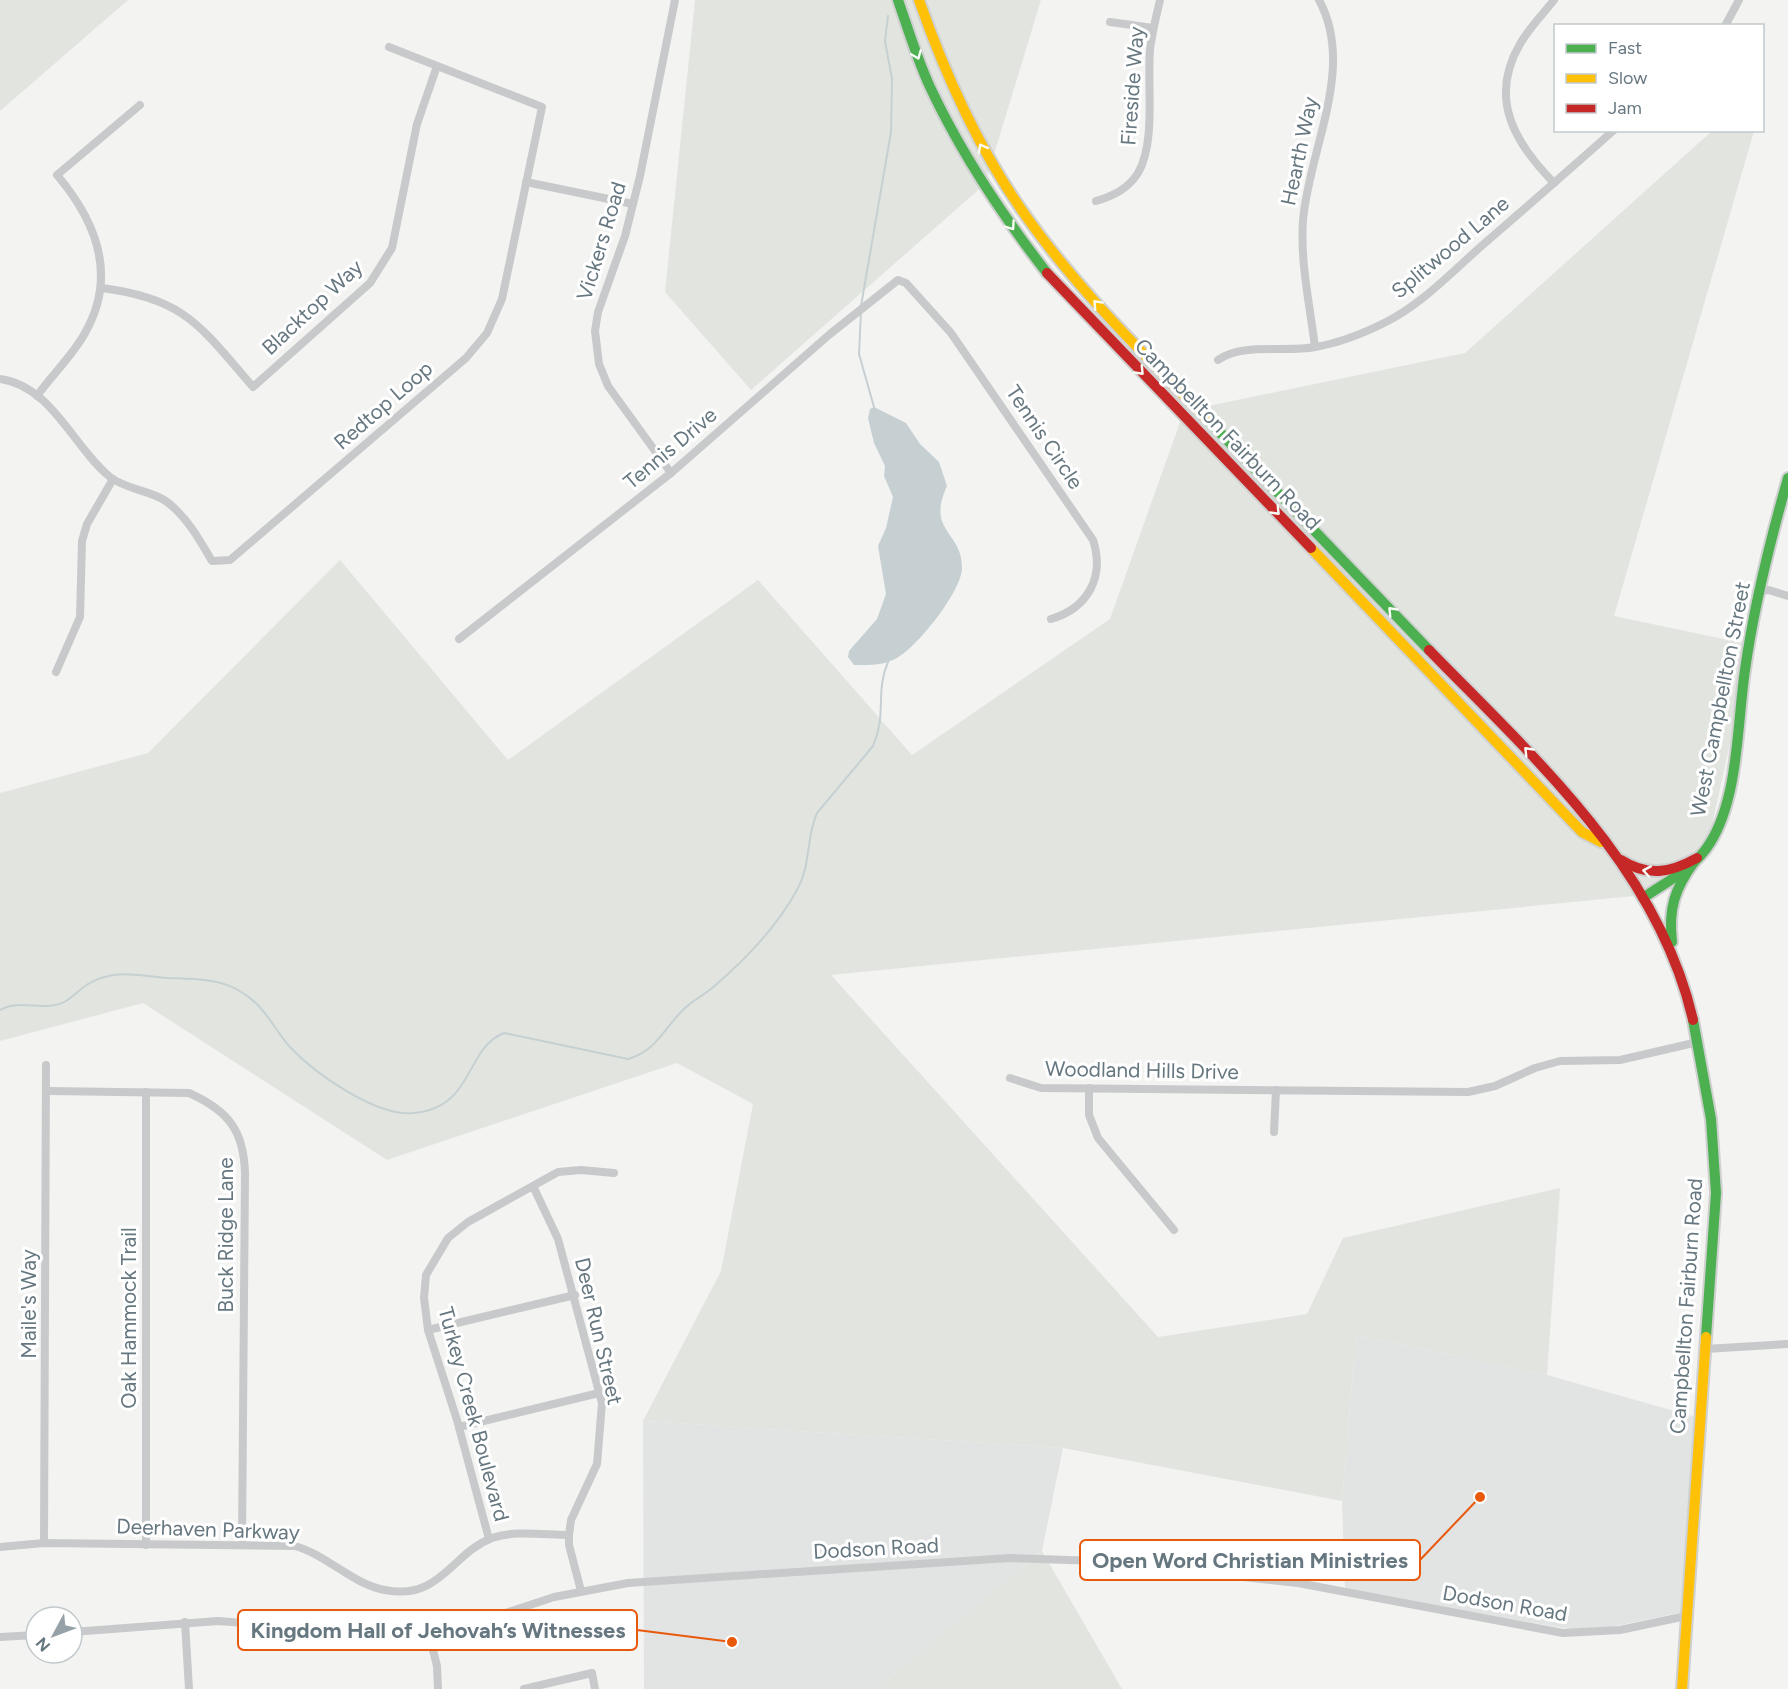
<svg xmlns="http://www.w3.org/2000/svg" width="1788" height="1689" font-family="Figtree,sans-serif">
	<style>
		.built { fill: #e2e4e3 }
		.green { fill: #e2e5df }
		.water { fill: #c6d0d2 }
		.lines { fill: none; stroke-linecap: round; stroke-linejoin: round }
		.stream { stroke: #c6d0d2; stroke-width: 2 }
		.fast-casing { stroke: #cfd0d0; stroke-width: 14 }
		.slow-casing { stroke: #cfd0d0; stroke-width: 14 }
		.jam-casing { stroke: #cfd0d0; stroke-width: 14 }
		.street { stroke: #c8c9ca; stroke-width: 8 }
		.fast { stroke: #4caf50; stroke-width: 10 }
		.slow { stroke: #ffc107; stroke-width: 10 }
		.jam { stroke: #c62828; stroke-width: 10 }
		.oneway { stroke: #f6fbf6 }
		.labels { text-anchor: middle; dominant-baseline: central; stroke-width: 6; stroke-linejoin: round; paint-order: stroke }
		.street-label { font-size: 21px; fill: #667780; stroke: #fff }
		.leader { fill: none; stroke: #e8590c; stroke-width: 2 }
		.callout-dot { fill: #e8590c; stroke: #fff; stroke-width: 2 }
		.callout { fill: #fff; stroke: #e8590c; stroke-width: 2 }
		.callout-label { font-size: 22px; text-anchor: middle; font-weight: bold; fill: #667780 }
	</style>
	<rect width="100%" height="100%" fill="#f3f3f2"/>
	<g class="built">
		<polygon points="1356,1335 1547,1375 1703,1419 1688,1611 1587,1632 1345,1591 1342,1501"/>
		<polygon points="643,1421 1063,1448 1042,1551 876,1689 644,1689"/>
	</g>
	<g class="green">
		<polygon points="0,0 128,0 0,111"/>
		<polygon points="695,0 1041,0 985,184 751,390 665,292"/>
		<polygon points="1712,131 1754,131 1614,616 1752,645 1711,829 1688,862 1634,896 831,975 1158,1337 1307,1314 1343,1238 1560,1188 1547,1375 1356,1335 1342,1501 1063,1448 643,1421 721,1271 753,1104 677,1063 387,1160 143,1003 0,1041 0,793 148,753 340,560 508,760 758,580 912,755 1110,619 1184,411 1465,353"/>
		<polygon points="1042,1551 1122,1689 876,1689"/>
	</g>
	<path class="water" d="M874 407 906 423 920 444 939 462 947 486C926 532 962 531 962 567 963 590 916 649 895 659 881 666 869 665 854 665L848 657 849 651 877 619 886 594 878 546 886 528 893 497 884 476 885 466 874 443 868 418 870 409Z"/>
	<g class="lines">
		<g class="stream">
			<polyline points="861,306 891,132 892,79 885,41 888,16"/>
			<polyline points="861,312 859,354 874,407"/>
			<path d="M0 1010C21 998 46 1013 66 1001 74 996 80 989 88 984 114 968 139 976 167 978 190 979 217 978 238 990 265 1005 271 1025 289 1046 314 1073 376 1117 414 1113 474 1108 465 1048 504 1033L628 1059C656 1051 663 1030 682 1011 690 1002 702 996 711 989 744 961 778 926 798 888 811 864 806 837 817 813L873 746C887 715 875 692 888 662"/>
		</g>
		<g class="fast-casing">
			<g id="fast">
				<path d="M898 0C908 29 917 59 930 87 961 153 1002 215 1047 273"/>
				<polyline points="1206,418 1429,650"/>
				<path d="M1643 898C1666 882 1695 868 1710 843 1739 797 1737 723 1745 670 1754 605 1770 541 1788 478"/>
				<path d="M1672 942C1668 909 1675 888 1694 862"/>
				<polyline points="1693,1020 1711,1119 1716,1193 1706,1337"/>
			</g>
		</g>
		<g class="slow-casing">
			<g id="slow">
				<path d="M919 0C945 74 976 144 1021 209 1074 286 1141 351 1206 418"/>
				<polyline points="1311,548 1582,832 1601,842"/>
				<polyline points="1682,1689 1706,1337"/>
			</g>
		</g>
		<g class="jam-casing">
			<g id="jam">
				<polyline points="1047,273 1311,548"/>
				<path d="M1429 650C1534 758 1658 867 1693 1020"/>
				<path d="M1621 860C1648 877 1670 873 1697 858"/>
			</g>
		</g>
		<g class="street">
			<polyline points="1110,22 1153,28"/>
			<polyline points="1725,26 1739,0"/>
			<polyline points="526,182 633,204"/>
			<path d="M1554 183C1515 143 1488 99 1520 44 1529 28 1543 14 1554 0"/>
			<path d="M1096 201C1113 196 1128 189 1138 173 1156 142 1147 86 1150 50 1152 33 1156 17 1160 0"/>
			<path d="M101 288C185 298 201 327 253 387L370 283 392 248 417 124 437 66"/>
			<path d="M1315 347C1310 306 1300 262 1303 220 1309 149 1356 68 1319 0"/>
			<path d="M1218 360C1243 342 1285 353 1315 347 1339 343 1362 334 1384 323 1419 306 1448 276 1477 250 1523 210 1568 171 1614 130"/>
			<path d="M0 379C52 386 73 447 110 477 128 491 155 490 172 506 190 522 200 541 212 561L230 560 466 358 487 333 502 299 542 107 389 47"/>
			<path d="M37 396C52 375 73 355 85 333 118 275 96 221 57 175L140 105"/>
			<polyline points="671,473 608,386 599,364 595,331 598,312 625,236 640,176 675,0"/>
			<polyline points="1759,591 1769,590 1788,596"/>
			<path d="M459 639 671 473 830 334 898 280 906 283 951 333 1093 540C1105 577 1088 608 1051 619"/>
			<polyline points="56,672 80,617 82,541 87,524 113,479"/>
			<polyline points="1010,1078 1041,1088 1468,1092 1495,1086 1535,1068 1560,1061 1620,1060 1698,1042"/>
			<polyline points="1089,1088 1089,1115 1098,1138 1174,1230"/>
			<path d="M48 1091 189 1093C229 1111 244 1131 245 1174L242 1544"/>
			<polyline points="1274,1132 1276,1090"/>
			<polyline points="533,1186 558,1239 602,1403 597,1464 571,1520 569,1535 569,1545 581,1591"/>
			<polyline points="428,1330 575,1295"/>
			<polyline points="1705,1349 1788,1344"/>
			<polyline points="459,1427 599,1393"/>
			<polyline points="489,1539 457,1420 428,1330 424,1298 426,1275 448,1238 468,1222 558,1172 581,1170 614,1173"/>
			<polyline points="44,1543 46,1065"/>
			<polyline points="146,1545 146,1092"/>
			<path d="M0 1547 44 1543 295 1546C327 1555 352 1584 385 1590 440 1601 452 1553 492 1538 514 1530 545 1535 569 1535"/>
			<polyline points="185,1622 189,1689"/>
			<polyline points="72,1632 218,1621 269,1625 356,1642 393,1643 439,1635 554,1597 628,1583 1010,1558 1100,1561 1298,1583 1563,1633 1620,1630 1686,1616"/>
			<polyline points="0,1637 36,1635"/>
			<polyline points="430,1638 437,1666 438,1689"/>
			<polyline points="524,1689 592,1673 595,1689"/>
		</g>
		<use href="#fast" class="fast"/>
		<use href="#slow" class="slow"/>
		<use href="#jam" class="jam"/>
	</g>
	<defs><path id="oneway-chevron" d="M-2-3.5L2.5 0L-2 3.5" fill="none" stroke-width="1.6" stroke-linecap="round" stroke-linejoin="round" transform="scale(1.5)"/></defs>
	<g class="oneway">
		<use href="#oneway-chevron" transform="translate(917 55) rotate(68)"/>
		<use href="#oneway-chevron" transform="translate(982 148) rotate(-119)"/>
		<use href="#oneway-chevron" transform="translate(1011 226) rotate(55)"/>
		<use href="#oneway-chevron" transform="translate(1097 304) rotate(-133)"/>
		<use href="#oneway-chevron" transform="translate(1140 371) rotate(46)"/>
		<use href="#oneway-chevron" transform="translate(1276 511) rotate(46)"/>
		<use href="#oneway-chevron" transform="translate(1392 611) rotate(-134)"/>
		<use href="#oneway-chevron" transform="translate(1528 751) rotate(-134)"/>
		<use href="#oneway-chevron" transform="translate(1647 871) rotate(-170)"/>
	</g>
	<g class="labels">
		<g class="street-label">
			<text transform="translate(1132 86) rotate(-86)">Fireside Way</text>
			<text transform="translate(1299 151) rotate(-78)">Hearth Way</text>
			<text transform="translate(601 241) rotate(-73)">Vickers Road</text>
			<text transform="translate(1450 247) rotate(-40)">Splitwood Lane</text>
			<text transform="translate(312 307) rotate(-43)">Blacktop Way</text>
			<text transform="translate(383 405) rotate(-41)">Redtop Loop</text>
			<text transform="translate(1228 434) rotate(46)">Campbellton Fairburn Road</text>
			<text transform="translate(1045 437) rotate(56)">Tennis Circle</text>
			<text transform="translate(670 448) rotate(-40)">Tennis Drive</text>
			<text transform="translate(1720 699) rotate(-79)">West Campbellton Street</text>
			<text transform="translate(1142 1070) rotate(1)">Woodland Hills Drive</text>
			<text transform="translate(225 1235) rotate(-90)">Buck Ridge Lane</text>
			<text transform="translate(28 1304) rotate(-90)">Maile's Way</text>
			<text transform="translate(1686 1306) rotate(-86)">Campbellton Fairburn Road</text>
			<text transform="translate(128 1318) rotate(-90)">Oak Hammock Trail</text>
			<text transform="translate(599 1331) rotate(77)">Deer Run Street</text>
			<text transform="translate(474 1414) rotate(75)">Turkey Creek Boulevard</text>
			<text transform="translate(208 1529) rotate(2)">Deerhaven Parkway</text>
			<text transform="translate(876 1548) rotate(-3)">Dodson Road</text>
			<text transform="translate(1505 1603) rotate(10)">Dodson Road</text>
		</g>
	</g>
	<path class="leader" d="M1480 1497L1420 1560M732 1642L637 1630"/>
	<g class="callout-dot">
		<circle cx="1480" cy="1497" r="6"/>
		<circle cx="732" cy="1642" r="6"/>
	</g>
	<g class="callout">
		<rect x="1080" y="1540" width="340" height="40" rx="6"/>
		<rect x="238" y="1610" width="399" height="40" rx="6"/>
	</g>
	<g class="callout-label">
		<text x="1250" y="1568">Open Word Christian Ministries</text>
		<text x="438" y="1638">Kingdom Hall of Jehovah’s Witnesses</text>
	</g>
	<rect x="1554" y="24" width="210" height="108" fill="#ffffff" stroke="#c2c9cc" stroke-width="1.5"/>
	<rect x="1566" y="44" width="30" height="9" fill="#4caf50" stroke="#c2c9cc" stroke-width="1.5"/>
	<text x="1608" y="54" font-size="18" fill="#667780">Fast</text>
	<rect x="1566" y="74" width="30" height="9" fill="#ffc107" stroke="#c2c9cc" stroke-width="1.5"/>
	<text x="1608" y="84" font-size="18" fill="#667780">Slow</text>
	<rect x="1566" y="104" width="30" height="9" fill="#c62828" stroke="#c2c9cc" stroke-width="1.5"/>
	<text x="1608" y="114" font-size="18" fill="#667780">Jam</text>
	<g transform="translate(54 1635) rotate(229)"><circle r="28" fill="#ffffff" stroke="#c2c9cc" stroke-width="1.5"/>
	<path d="M0-4.5L10 22L0 15L-10 22Z" fill="#97a2a8"/>
	<text y="-9" font-size="16" font-weight="bold" text-anchor="middle" fill="#667780">N</text>
	</g>
</svg>
